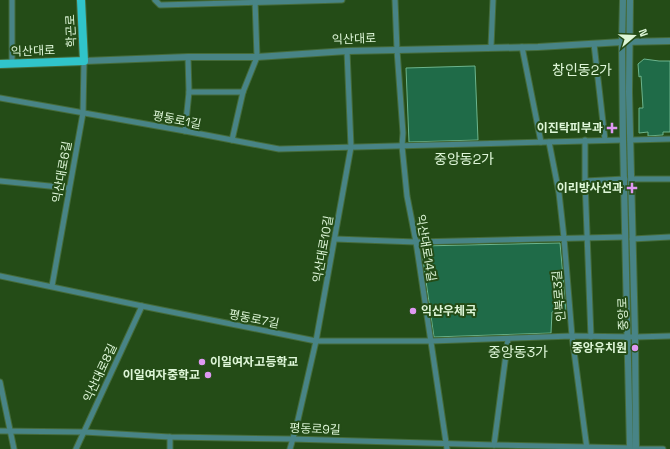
<svg xmlns="http://www.w3.org/2000/svg" width="670" height="449" font-family="'Space Grotesk','Noto Sans KR',sans-serif">
	<style>
		.building { fill: #1f6b48; stroke: #6cb48d }
		.lines { fill: none; stroke-linecap: round; stroke-linejoin: round }
		.minor-casing { stroke: #456b3a; stroke-width: 7 }
		.tertiary-casing { stroke: #456b3a; stroke-width: 8 }
		.primary-casing { stroke: #456b3a; stroke-width: 10 }
		.minor { stroke: #488486; stroke-width: 5 }
		.tertiary { stroke: #488486; stroke-width: 6 }
		.primary { stroke: #30c4ca; stroke-width: 8 }
		.poi-dot { fill: #df98f2; stroke: #244c17; stroke-width: 1.5 }
		.labels { text-anchor: middle; dominant-baseline: central; stroke-width: 4; stroke-linejoin: round; paint-order: stroke }
		.street-label { font-size: 12px; fill: #def6d8; stroke: #244c17 }
		.poi-label { font-size: 12px; font-weight: bold; fill: #def6d8; stroke: #244c17; text-anchor: end }
		.quarter-label { font-size: 14px; fill: #def6d8; stroke: #244c17 }
	</style>
	<rect width="100%" height="100%" fill="#244c17"/>
	<g class="building">
		<polygon points="644,59 659,61 670,61 670,132 663,132 663,135 648,136 648,132 639,133 639,108 643,108 641,76 639,77 638,64"/>
		<polygon points="475,66 478,140 409,142 406,68"/>
		<polygon points="560,243 566,311 552,312 551,333 434,337 421,246"/>
	</g>
	<g class="lines">
		<g class="minor-casing">
			<g id="minor">
				<polyline points="12,0 12,63"/>
				<polyline points="155,0 160,5 342,0"/>
				<polyline points="395,0 397,50 403,133 402,146 407,196 416,242 447,449"/>
				<polyline points="594,44 605,140"/>
				<polyline points="491,47 493,0"/>
				<polyline points="522,47 541,142"/>
				<polyline points="189,92 243,92"/>
				<polyline points="0,98 185,131 279,149 623,140"/>
				<polyline points="185,131 189,92 188,57"/>
				<polyline points="232,140 243,92 257,57 255,0"/>
				<polyline points="585,140 585,181 591,337"/>
				<polyline points="630,140 670,139"/>
				<polyline points="549,142 559,193 564,238 572,336 587,449"/>
				<polyline points="632,179 670,179"/>
				<polyline points="0,181 69,188"/>
				<polyline points="585,181 625,179"/>
				<polyline points="335,239 416,242 625,237"/>
				<polyline points="632,239 670,237"/>
				<polyline points="0,276 142,306 316,341 431,341 572,336 635,337 670,336"/>
				<polyline points="52,286 83,113 84,61"/>
				<polyline points="0,382 14,449"/>
				<polyline points="0,431 84,432 170,437 292,439 494,445 630,448"/>
				<polyline points="494,445 508,339"/>
				<polyline points="76,449 142,306"/>
				<polyline points="170,449 170,437"/>
				<polyline points="290,449 297,424 316,341 351,147 347,51"/>
				<polyline points="636,449 663,449"/>
			</g>
		</g>
		<g class="tertiary-casing">
			<g id="tertiary">
				<polyline points="623,0 622,42 623,140 630,449"/>
				<polyline points="630,0 629,92 635,337 636,449"/>
				<polyline points="84,61 188,57 257,57 347,51 397,50 538,47 622,42 670,41"/>
			</g>
		</g>
		<g class="primary-casing">
			<polyline id="primary" points="0,64 84,61 81,0"/>
		</g>
		<use href="#minor" class="minor"/>
		<use href="#tertiary" class="tertiary"/>
		<use href="#primary" class="primary"/>
	</g>
	<g class="poi-dot">
		<path d="M610 122h4v4h4v4h-4v4h-4v-4h-4v-4h4z"/>
		<path d="M630 182h4v4h4v4h-4v4h-4v-4h-4v-4h4z"/>
		<circle cx="413" cy="311" r="4"/>
		<circle cx="635" cy="348" r="4"/>
		<circle cx="202" cy="362" r="4"/>
		<circle cx="208" cy="375" r="4"/>
	</g>
	<g class="labels">
		<g class="street-label">
			<text transform="translate(71 31) rotate(-93)">학곤로</text>
			<text transform="translate(354 39) rotate(-2)">익산대로</text>
			<text transform="translate(33 51) rotate(-2)">익산대로</text>
			<text transform="translate(177 120) rotate(11)">평동로1길</text>
			<text transform="translate(62 172) rotate(-80)">익산대로6길</text>
			<text transform="translate(426 248) rotate(80)">익산대로14길</text>
			<text transform="translate(323 249) rotate(-80)">익산대로10길</text>
			<text transform="translate(559 296) rotate(-95)">인북로3길</text>
			<text transform="translate(623 314) rotate(-92)">중앙로</text>
			<text transform="translate(254 319) rotate(11)">평동로7길</text>
			<text transform="translate(100 373) rotate(-65)">익산대로8길</text>
			<text transform="translate(315 429) rotate(2)">평동로9길</text>
		</g>
		<g class="poi-label">
			<text x="603" y="128">이진탁피부과</text>
			<text x="623" y="188">이리방사선과</text>
			<text x="421" y="311" text-anchor="start">익산우체국</text>
			<text x="627" y="348">중앙유치원</text>
			<text x="210" y="362" text-anchor="start">이일여자고등학교</text>
			<text x="200" y="375">이일여자중학교</text>
		</g>
		<g class="quarter-label">
			<text x="582" y="70">창인동2가</text>
			<text x="464" y="159">중앙동2가</text>
			<text x="518" y="352">중앙동3가</text>
		</g>
	</g>
	<g transform="translate(634 36) rotate(71)" stroke="#244c17" stroke-width="3" paint-order="stroke">
	<path d="M0-3L7 15L0 10L-7 15Z" fill="#def6d8"/>
	<text y="-6" font-size="11" font-weight="bold" text-anchor="middle" fill="#def6d8">N</text>
	</g>
</svg>
